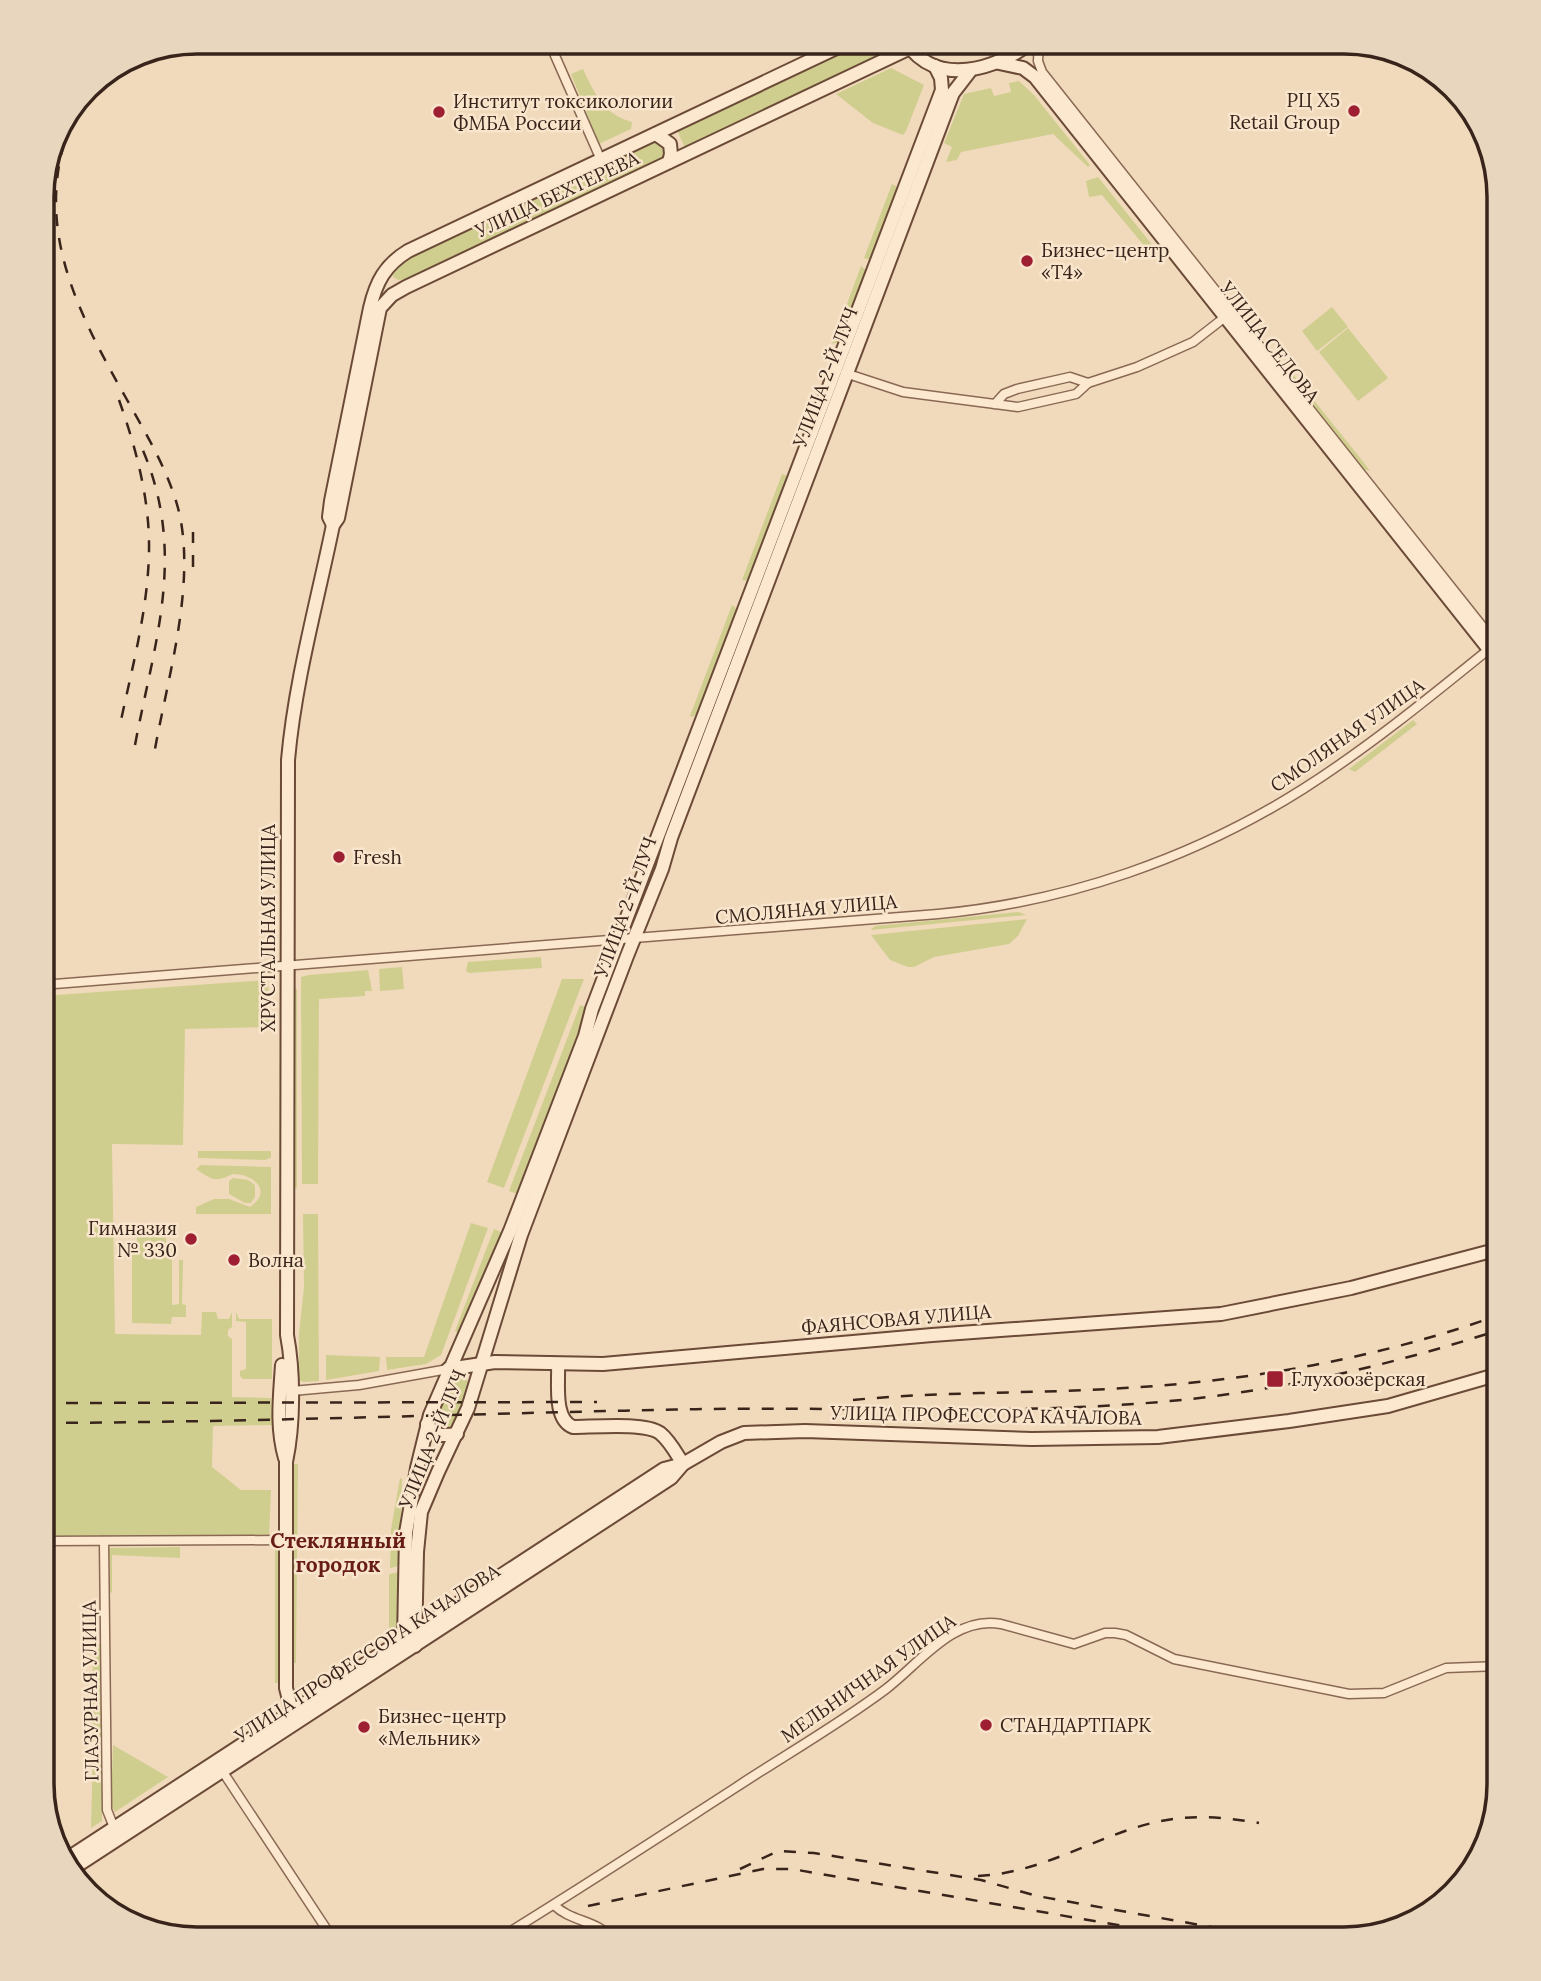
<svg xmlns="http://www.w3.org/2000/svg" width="1541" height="1981" font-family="Lora,serif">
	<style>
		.green { fill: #d0ce8f }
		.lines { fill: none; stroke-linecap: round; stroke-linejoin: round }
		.street-casing { stroke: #8a6954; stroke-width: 11 }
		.secondary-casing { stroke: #6b4a37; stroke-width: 16 }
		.street { stroke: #fce8cf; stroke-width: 8 }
		.secondary { stroke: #fce8cf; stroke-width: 12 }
		.rail { stroke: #38241a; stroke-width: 2.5; stroke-dasharray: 12 12; stroke-linecap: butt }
		.poi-dot { fill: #9e1f32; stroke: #f8e5cc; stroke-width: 2.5 }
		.labels { text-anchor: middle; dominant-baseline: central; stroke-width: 5; stroke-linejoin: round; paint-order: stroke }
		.poi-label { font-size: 19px; fill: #38241a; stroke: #f8e5cc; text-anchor: start }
		.street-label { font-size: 19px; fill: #38241a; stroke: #f8e5cc }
		.neighbourhood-label { font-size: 21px; font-weight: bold; fill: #681c16; stroke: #f8e5cc }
		.rim { fill: none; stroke: #38241a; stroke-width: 3.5 }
	</style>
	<rect width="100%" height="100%" fill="#f1dabc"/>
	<g class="green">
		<polygon points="863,42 881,42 886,52 685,148 677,130"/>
		<path d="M925 42H1004C979 57 950 60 925 42Z"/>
		<polygon points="891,68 924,85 906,131 903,135 873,123 836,94"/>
		<path d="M583 69C595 94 603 114 632 122L631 129 599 144 571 74Z"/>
		<polygon points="1019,81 1034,95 1090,165 1088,167 1053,134 961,152 957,160 946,162 952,147 944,143 964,94 991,88 994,96 1011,92 1009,83"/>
		<polygon points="660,141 666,147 663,159 409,279 398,280 393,277 393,270 406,259 653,142"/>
		<polygon points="1098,177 1161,256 1156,260 1102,195 1089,197 1086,181"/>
		<polygon points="892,184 899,188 871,260 864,258"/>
		<polygon points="861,266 867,271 841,341 832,344"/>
		<polygon points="1332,307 1348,327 1317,351 1302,331"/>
		<polygon points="1348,328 1388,378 1358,401 1319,352"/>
		<polygon points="1284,363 1365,464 1370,471 1363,469 1281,365"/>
		<polygon points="782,474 789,477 749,581 742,580"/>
		<polygon points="732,605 735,607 737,615 700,712 692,717 690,716"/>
		<polygon points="1413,720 1417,724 1355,772 1349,769"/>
		<polygon points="1019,912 1026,915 871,930 875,926"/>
		<polygon points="1027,919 1018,936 1009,944 934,957 914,967 908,967 890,960 871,935"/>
		<polygon points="541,957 542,968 469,973 466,971 468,962"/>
		<polygon points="402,967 404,989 380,991 379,969"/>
		<polygon points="368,970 372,991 365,991 365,996 319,999 318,1184 302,1184 301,977 309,975"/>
		<polygon points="562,979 584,979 504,1188 487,1182"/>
		<polygon points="268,980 270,1027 185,1029 183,1145 112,1144 115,1334 201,1335 202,1312 216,1312 218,1319 229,1319 232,1312 232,1327 228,1330 228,1336 232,1339 232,1397 271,1398 272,1425 213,1426 212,1467 241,1490 271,1490 269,1536 42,1536 42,996"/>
		<polygon points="293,989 297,989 297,1187 294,1190"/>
		<polygon points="580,1005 585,1007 578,1037 518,1194 509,1191"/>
		<polygon points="198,1151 271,1151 271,1158 265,1160 198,1158"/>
		<path d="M201 1165 271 1167V1214H196V1207L214 1199H229L250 1207C273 1191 254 1174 233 1174 214 1183 213 1180 196 1169Z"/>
		<polygon points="233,1178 248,1180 255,1185 255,1197 251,1203 245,1203 229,1194 229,1181"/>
		<polygon points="303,1214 318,1214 319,1381 303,1382 299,1380 299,1334 304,1287"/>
		<polygon points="471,1223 488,1228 441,1355 426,1364 387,1370 386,1357 424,1357"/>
		<polygon points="494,1229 503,1233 459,1333 455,1331"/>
		<polygon points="137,1234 166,1234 166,1245 172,1246 172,1305 179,1304 179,1260 183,1260 182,1304 186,1305 186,1317 172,1317 171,1324 132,1323 132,1245 137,1245"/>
		<polygon points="236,1312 239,1319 272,1319 272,1379 243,1379 240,1376 240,1371 246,1369 246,1322 236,1321"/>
		<polygon points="326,1355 380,1357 379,1371 326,1380"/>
		<path d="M455 1376C485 1375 458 1416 452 1428H439L435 1423V1416L450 1380Z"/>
		<polygon points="294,1464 298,1464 296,1663 293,1663"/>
		<polygon points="400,1478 402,1479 399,1566 390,1568 391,1529"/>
		<polygon points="275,1543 279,1548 279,1683 275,1683"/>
		<polygon points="180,1547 180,1558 112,1555 112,1593 110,1592 109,1548"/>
		<polygon points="399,1572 397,1629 389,1633 389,1574"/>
		<polygon points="93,1643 100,1644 101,1736 99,1741 92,1742"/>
		<polygon points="113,1745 168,1777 115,1812 111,1805"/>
		<polygon points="93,1750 99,1751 102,1758 102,1821 91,1828"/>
	</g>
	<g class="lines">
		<g class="street-casing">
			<g id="street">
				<polyline points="549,42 601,160"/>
				<polyline points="1039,42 1038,61 1042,72 1498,646"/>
				<polyline points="845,373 903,392 1018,407 1076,394 1088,383 1137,367 1193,342 1229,314"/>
				<polyline points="995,404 1004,394 1017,389 1070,377 1088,383"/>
				<path d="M42 985 938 914C1067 902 1194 858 1303 789 1372 745 1436 692 1499 641"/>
				<polyline points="292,1391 359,1385 448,1369"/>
				<polyline points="42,1541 286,1540"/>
				<polyline points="104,1541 107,1810 115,1830"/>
				<polyline points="221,1769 333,1939"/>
				<path d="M554 1905C571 1922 598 1920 612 1939"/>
				<path d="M498 1939C578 1890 656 1839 735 1788 785 1755 838 1725 886 1689 920 1663 954 1615 1001 1624L1074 1644 1105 1633H1115L1126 1635 1174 1659 1349 1694 1384 1693 1446 1668 1499 1666"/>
			</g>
		</g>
		<g class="secondary-casing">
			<g id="secondary">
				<path d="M906 42C936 89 997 69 1032 42"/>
				<polyline points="999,63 1023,68 1035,77 1499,662"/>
				<polyline points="656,134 670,144 671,154 669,162"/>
				<path d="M333 525 329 517 331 501 370 308C376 282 385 265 408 251L849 42"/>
				<path d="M558 1364C559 1383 553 1419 573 1427 593 1427 645 1422 660 1433 670 1441 676 1453 683 1464"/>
				<path d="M282 1365C280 1396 276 1427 285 1458"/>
				<polyline points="448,1369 495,1362 603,1364 932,1335 1221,1314 1351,1288 1499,1249"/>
				<path d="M427 1424C435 1437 444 1436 457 1434"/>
				<polyline points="404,1640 406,1533 417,1468 430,1415 510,1231 585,1036 592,1009 942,90 941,78 935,66"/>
				<polyline points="415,1646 417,1552 421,1512 438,1472 468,1408 521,1235 627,956 662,869 671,838 927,162 953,93 970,71"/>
				<path d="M295 1723 286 1688V1462C294 1424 294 1372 287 1335L288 760C295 681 317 603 333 525L338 518 380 308 392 295 406 287 910 48"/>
				<polyline points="65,1860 664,1469 683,1464 721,1442 744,1433 805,1431 1032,1439 1158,1437 1289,1421 1388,1406 1499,1374"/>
				<polyline points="69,1871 671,1478 683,1464"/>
			</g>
		</g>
		<use href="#street" class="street"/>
		<use href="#secondary" class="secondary"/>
		<g class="rail">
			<path d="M81 98C27 211 69 297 126 398 146 434 167 468 178 508 197 581 168 676 155 749"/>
			<path d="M119 400C136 448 150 500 149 551 148 610 132 668 120 725"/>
			<polyline points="193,567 193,532"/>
			<polyline points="42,719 50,752"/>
			<path d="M135 745C155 639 187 553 142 448"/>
			<path d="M853 1400C943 1391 1034 1394 1124 1388 1250 1381 1380 1358 1499 1315"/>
			<polyline points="42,1403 597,1402"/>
			<path d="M42 1423C263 1422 484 1413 705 1409 866 1407 1030 1416 1191 1399 1296 1387 1398 1363 1499 1330"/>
			<polyline points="740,1869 778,1851 814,1853 981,1880 1037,1896 1279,1939"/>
			<path d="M978 1876C1049 1873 1106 1828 1173 1819 1202 1815 1230 1818 1259 1823"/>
			<polyline points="588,1906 763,1869 792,1869 1199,1939"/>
		</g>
	</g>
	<g class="poi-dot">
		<circle cx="1354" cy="111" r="7"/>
		<circle cx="439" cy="112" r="7"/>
		<circle cx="1027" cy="261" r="7"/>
		<circle cx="339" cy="857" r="7"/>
		<circle cx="191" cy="1239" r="7"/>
		<circle cx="234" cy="1260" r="7"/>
		<rect x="1266" y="1370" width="18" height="18" rx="3.5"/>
		<circle cx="986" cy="1725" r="7"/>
		<circle cx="364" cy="1727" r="7"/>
	</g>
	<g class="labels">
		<g class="poi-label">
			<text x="1340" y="100" text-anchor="end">РЦ X5<tspan x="1340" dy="22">Retail Group</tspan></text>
			<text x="453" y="101">Институт токсикологии<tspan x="453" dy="22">ФМБА России</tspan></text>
			<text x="1041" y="250">Бизнес-центр<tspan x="1041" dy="22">«Т4»</tspan></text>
			<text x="353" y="857">Fresh</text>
			<text x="177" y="1228" text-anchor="end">Гимназия<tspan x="177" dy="22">№ 330</tspan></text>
			<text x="248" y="1260">Волна</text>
			<text x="1291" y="1379">Глухоозёрская</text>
			<text x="378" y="1716">Бизнес-центр<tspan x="378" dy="22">«Мельник»</tspan></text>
			<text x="1000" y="1725">СТАНДАРТПАРК</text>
		</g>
		<g class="street-label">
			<text transform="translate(557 194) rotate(-25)">УЛИЦА БЕХТЕРЕВА</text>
			<text transform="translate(1270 342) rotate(52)">УЛИЦА СЕДОВА</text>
			<text transform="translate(825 377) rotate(-69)">УЛИЦА 2-Й ЛУЧ</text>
			<text transform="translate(1347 735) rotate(-35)">СМОЛЯНАЯ УЛИЦА</text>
			<text transform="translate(625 907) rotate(-70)">УЛИЦА 2-Й ЛУЧ</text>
			<text transform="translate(806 909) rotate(-5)">СМОЛЯНАЯ УЛИЦА</text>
			<text transform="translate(268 928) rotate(-90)">ХРУСТАЛЬНАЯ УЛИЦА</text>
			<text transform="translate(896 1319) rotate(-5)">ФАЯНСОВАЯ УЛИЦА</text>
			<text transform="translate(986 1415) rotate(1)">УЛИЦА ПРОФЕССОРА КАЧАЛОВА</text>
			<text transform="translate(432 1439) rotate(-68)">УЛИЦА 2-Й ЛУЧ</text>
			<text transform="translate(367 1653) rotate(-33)">УЛИЦА ПРОФЕССОРА КАЧАЛОВА</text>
			<text transform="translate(868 1678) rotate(-35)">МЕЛЬНИЧНАЯ УЛИЦА</text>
			<text transform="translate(90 1691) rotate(-91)">ГЛАЗУРНАЯ УЛИЦА</text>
		</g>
		<g class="neighbourhood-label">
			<text x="338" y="1540">Стеклянный<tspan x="338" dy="24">городок</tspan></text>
		</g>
	</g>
	<path d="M0 0H1541V1981H0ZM197 54H1344A143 143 0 0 1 1487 197V1784A143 143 0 0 1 1344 1927H197A143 143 0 0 1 54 1784V197A143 143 0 0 1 197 54Z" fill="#e9d6be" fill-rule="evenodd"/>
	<path class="rim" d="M197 54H1344A143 143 0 0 1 1487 197V1784A143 143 0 0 1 1344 1927H197A143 143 0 0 1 54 1784V197A143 143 0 0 1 197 54Z"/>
</svg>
